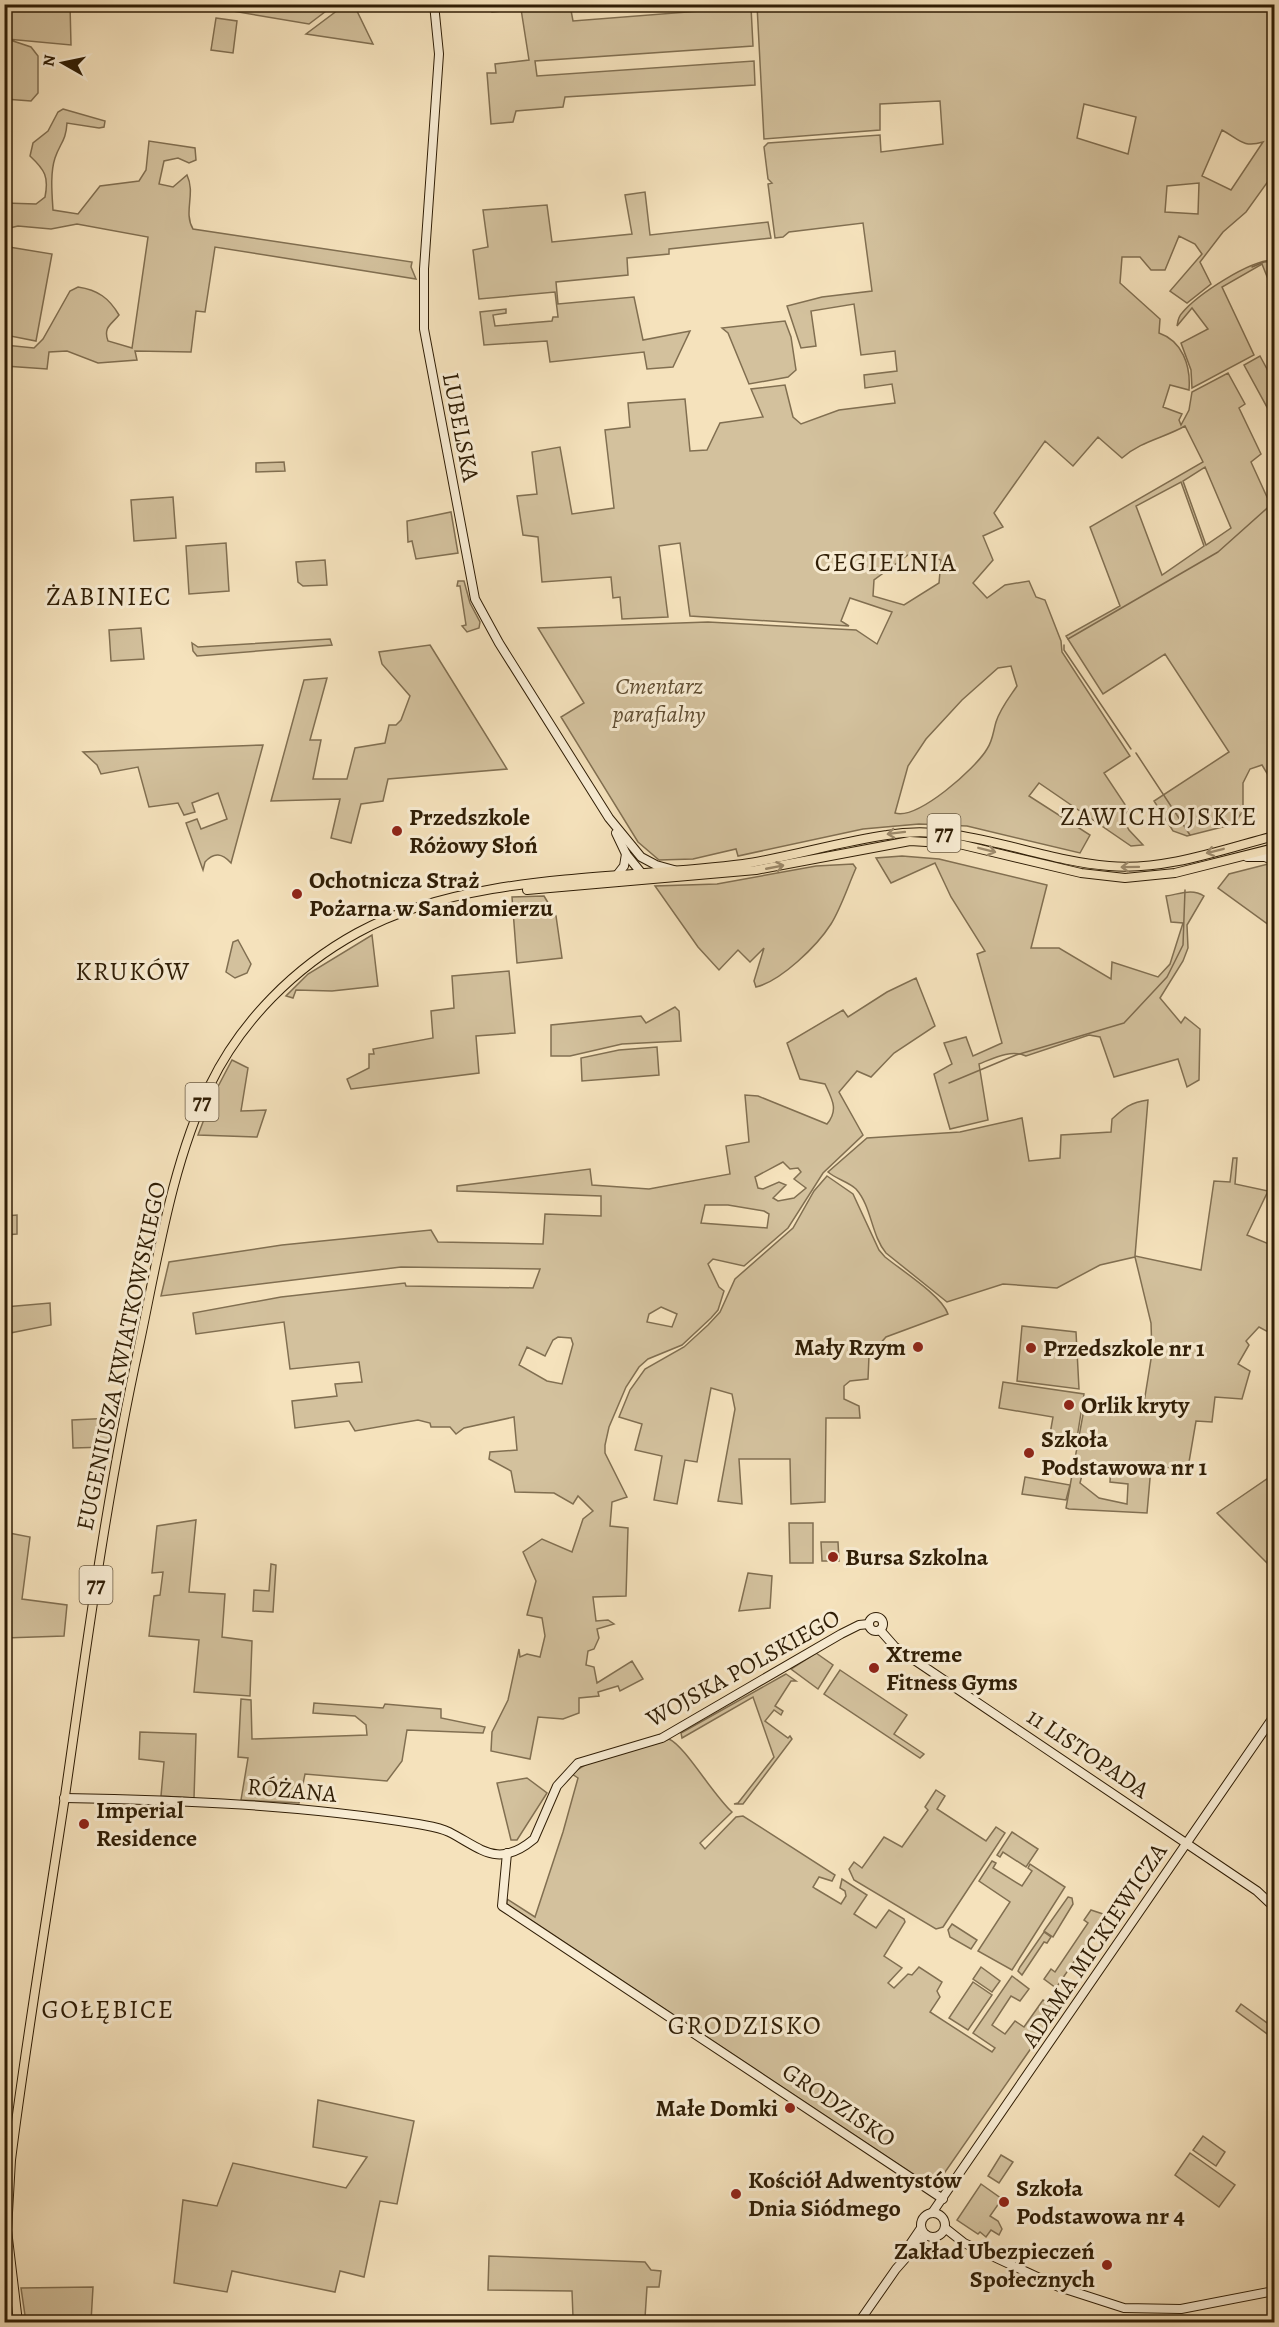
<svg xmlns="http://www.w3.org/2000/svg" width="1279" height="2327" font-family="Alegreya,serif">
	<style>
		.green { fill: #d3c19d; stroke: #816f51; stroke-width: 1.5; fill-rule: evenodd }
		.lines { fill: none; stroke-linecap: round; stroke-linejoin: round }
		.stream { stroke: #7e6b4e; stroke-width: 1.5 }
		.secondary-casing { stroke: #2f1d05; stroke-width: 10 }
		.primary-casing { stroke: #2f1d05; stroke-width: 10 }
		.secondary { stroke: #f8ecd3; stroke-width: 8 }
		.primary { stroke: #f5e2bc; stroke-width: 8 }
		.oneway { stroke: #9c896a }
		.poi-dot { fill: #8f2418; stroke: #f8ecd3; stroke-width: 2 }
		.labels { text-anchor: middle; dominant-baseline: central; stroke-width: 6; stroke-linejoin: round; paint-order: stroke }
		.shield { fill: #f8ecd3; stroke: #6b5b43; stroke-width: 1.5 }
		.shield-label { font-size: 22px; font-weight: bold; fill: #2f1d05 }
		.street-label { font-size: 24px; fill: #2f1d05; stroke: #f8ecd3 }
		.park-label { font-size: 24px; font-style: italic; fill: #604e33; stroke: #f8ecd3 }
		.poi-label { font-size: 24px; font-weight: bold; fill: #2f1d05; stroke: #f8ecd3; text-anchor: start }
		.neighbourhood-label { font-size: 26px; letter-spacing: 1.5px; fill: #2f1d05; stroke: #f8ecd3 }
	</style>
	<rect width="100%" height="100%" fill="#f5e2bc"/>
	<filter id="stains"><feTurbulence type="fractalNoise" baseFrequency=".00333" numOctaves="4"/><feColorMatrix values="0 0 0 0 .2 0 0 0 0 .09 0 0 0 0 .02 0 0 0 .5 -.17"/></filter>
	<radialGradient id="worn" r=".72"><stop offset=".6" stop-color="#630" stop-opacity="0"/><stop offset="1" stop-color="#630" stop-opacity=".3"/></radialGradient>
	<g class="green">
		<polygon points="346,4 354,5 373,44 306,34"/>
		<polygon points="4,5 70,5 71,45 7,39 31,47 38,56 38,93 31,101 5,99"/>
		<polygon points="233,5 233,4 334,5 309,24 232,11"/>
		<polygon points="491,5 520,5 521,9 570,5 573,21 751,7 753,46 535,61 537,76 754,61 755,85 565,97 563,107 516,111 513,122 491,124 487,73 496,73 495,64 529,60 521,9 492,12"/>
		<path d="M757 5H1274V173L1246 212 1223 232 1200 262 1211 284 1187 303 1170 291 1202 254 1195 244 1179 236 1165 270H1151L1140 257H1122L1120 283 1160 319 1159 333C1182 341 1191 365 1189 390L1170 385 1163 407 1182 414 1179 420 1181 425 1189 410 1192 392 1228 373 1245 404 1239 408 1261 454 1251 462 1267 497 1274 493V785L1262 765 1250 769 1243 783V811L1234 824 1187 836 1173 831 1154 801 1229 752 1165 654 1103 694 1066 636 1120 606 1090 527 1203 462 1185 426C1164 438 1141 441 1122 458L1098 437 1073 466 1045 441 994 513 1003 527 983 536 993 560 973 583 987 598 1005 585 1029 581 1036 597 1045 600 1061 641 1062 652 1130 756 1104 773 1128 809 1123 819 1129 830 1143 845 1131 846 1039 783 1029 796 1090 835 1080 853 967 826 919 824 863 829 738 856 736 849 693 859 659 860 638 842 561 717 584 703 538 628 708 622 856 630 877 644 892 612 850 598 841 621 849 626 690 616 680 543 659 546 668 617 622 619 620 597 613 598 611 577 542 582 538 537 523 535 517 496 537 494 532 452 560 447 572 514 614 508 605 430 630 427 628 403 685 399 690 451 707 450 720 423 763 417 751 389 785 385 793 417 801 424 839 410 895 403 892 384 865 388 864 375 897 371 895 351 861 355 854 304 811 311 816 346 801 348 787 306 822 297 872 291 863 223 789 232 783 237 775 238 768 184 772 183 768 179 764 147 768 143 880 135 881 152 943 144 940 101 880 104V130L764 139ZM1084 104 1136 117 1128 154 1077 138ZM1222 130C1240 140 1243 148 1263 142L1231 190 1202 176ZM1199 183 1198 214 1165 212 1167 186ZM1205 467 1231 528 1206 545 1183 481ZM1181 482 1204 546 1162 575 1136 506ZM912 552 941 560 939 583 904 605 873 596 874 580ZM1011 666 1017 686C1009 698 1000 709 996 722 993 732 993 740 987 749 976 768 918 820 895 813L908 766 926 739 962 700 998 668Z"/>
		<polygon points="216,18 237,21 233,53 211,50"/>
		<path d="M63 109 105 121 104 127 99 128 67 123C66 141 60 143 55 158 50 173 52 194 53 210L78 214 100 186 139 181 146 170 149 141 195 148 196 160 189 163 178 158 164 161 159 184 173 187 187 175C196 194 183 212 193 229L412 262 411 267 416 279 215 247 205 312 196 311 191 352 135 351 137 360 98 363 67 351 49 352 47 369 5 366V345L34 348 43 339 70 291 78 287C98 290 109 298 119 315 111 325 103 327 108 341L132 348 148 237 77 224 51 229 18 226 5 229V203L36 204 45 197C49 177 45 170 30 156L33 143 48 131 58 112Z"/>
		<polygon points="645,192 650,235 768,222 771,238 669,249 669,254 627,258 628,275 556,282 558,304 634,297 643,340 690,331 673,367 647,369 644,352 550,362 547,341 484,345 480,312 506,309 506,313 493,315 495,326 552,321 553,317 558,317 555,292 479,299 473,250 488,247 483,210 547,205 552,242 632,234 625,195"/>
		<polygon points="9,247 52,254 36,341 5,335 5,273"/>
		<path d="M1274 260V294L1262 264 1222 287 1254 355 1192 388 1191 370 1181 343 1208 329 1192 308 1177 326C1178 321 1178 317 1182 313 1198 294 1250 260 1274 260Z"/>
		<polygon points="785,321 791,337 796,370 788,377 749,384 728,333 722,328"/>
		<polygon points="1260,356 1274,382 1274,420 1244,365"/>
		<polygon points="284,462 285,471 256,472 256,463"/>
		<polygon points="173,497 176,538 134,541 131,500"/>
		<polygon points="451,512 458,553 416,559 412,541 408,542 407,521"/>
		<polygon points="226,543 229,591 189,594 186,546"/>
		<polygon points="325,560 327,585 303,586 298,582 296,562"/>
		<polygon points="458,581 464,581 470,603 480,622 479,628 467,632 462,626 466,625 460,586 457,586"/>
		<polygon points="141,628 144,659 111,661 109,630"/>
		<polygon points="330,639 332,645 197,656 193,651 192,643 198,647"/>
		<polygon points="430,645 507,769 388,779 383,801 361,804 351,843 331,838 340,799 271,801 304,680 327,678 310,740 321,740 313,779 347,779 355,748 385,743 389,725 396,725 401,720 410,696 382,664 379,652"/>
		<path d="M263 745 231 863C222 853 214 852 205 862L203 870 186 823 197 819 201 829 227 819 218 793 192 803 195 812 184 815 178 803 149 807 138 767 101 774 97 765 83 752Z"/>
		<path d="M902 856 939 859 1047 885 1031 948H1059L1111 979 1112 962 1158 977 1170 964 1183 923 1171 922 1166 896C1180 894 1192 888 1204 896L1187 925 1188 948 1183 961 1160 998 1181 1023 1185 1017 1200 1029 1199 1080 1187 1087 1178 1059 1114 1077 1100 1037 1089 1035 1026 1056C1011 1049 994 1058 979 1064L988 1120 950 1129 934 1074 952 1064 944 1043 966 1037 973 1056 1002 1043 977 954 985 951 951 897 935 863 891 883 876 858Z"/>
		<polygon points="1272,863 1274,865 1274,922 1269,925 1218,888 1229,874"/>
		<path d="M853 864 856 868C848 886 841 908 831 924 817 946 781 981 756 987L754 981 764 948 750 962 738 950 719 970 698 947 655 886 717 884 816 866Z"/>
		<polygon points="544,896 556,916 562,958 517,963 512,897"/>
		<polygon points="372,935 378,986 332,991 296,990 293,998 286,996 308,974"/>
		<polygon points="238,940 251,964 247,973 235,978 226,972 233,942"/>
		<polygon points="509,971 515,1033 476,1036 479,1073 351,1089 347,1079 369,1068 369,1054 374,1054 373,1049 433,1038 431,1011 454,1008 452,976"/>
		<path d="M916 978 935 1026 894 1053 871 1077 857 1071 839 1092 863 1135 823 1173 788 1228 744 1266 713 1259 708 1264 719 1287 724 1291 718 1310 711 1318 682 1345 648 1359 639 1367 626 1387 609 1427 605 1445V1453L627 1497 612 1502 610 1526 628 1528 626 1596 593 1597 596 1621 608 1620 614 1624 597 1629 599 1638 594 1649 588 1651 586 1665 594 1667 597 1683 632 1661 643 1679 620 1691 618 1686 598 1692 599 1696 579 1698V1713L563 1719 538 1717 530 1759 491 1751 492 1732 508 1700 519 1649 520 1657 527 1654 540 1657 545 1636 542 1618 527 1615 536 1581 523 1552 542 1539 572 1552 583 1519 593 1511 578 1496 573 1504 554 1493 515 1492 511 1471 489 1459 490 1452 517 1450 514 1417 464 1428 456 1434 450 1427H431L430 1423 418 1420 355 1431 349 1421 295 1428 292 1401 337 1396 335 1384 362 1382 359 1362 290 1369 284 1322 196 1334 193 1313 281 1297 405 1283 406 1286 533 1288 540 1269 401 1267 161 1296 169 1262 282 1245 431 1230 438 1242 543 1244 545 1214 601 1216V1196L457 1191V1186L590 1169 592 1185 649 1189 730 1174 726 1146 749 1142 745 1095 758 1096 827 1124C839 1110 832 1099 825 1084L800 1079 787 1043 843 1010 848 1017 887 992ZM783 1162 790 1169 798 1168 801 1172 794 1179 806 1188 794 1198 778 1201 773 1198 786 1185 779 1182 763 1189 758 1188 755 1177ZM705 1205H728L764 1211 769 1214 767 1228 701 1223ZM661 1307 677 1314 672 1327 647 1322 649 1314ZM558 1337 571 1338 573 1344 562 1384 547 1381 519 1365 527 1347 545 1356 553 1340Z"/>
		<polygon points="675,1007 679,1011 681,1041 622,1044 570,1056 551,1056 551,1025 641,1016 646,1023"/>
		<polygon points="657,1047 659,1075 582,1081 581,1058 619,1050"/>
		<polygon points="232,1060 248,1068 241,1111 266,1110 257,1137 198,1135 213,1096"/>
		<path d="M1148 1100 1135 1256 1201 1270 1214 1181 1230 1182 1233 1158H1237L1235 1184 1268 1191 1247 1235 1274 1246V1330L1272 1334 1259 1327 1246 1341 1249 1345 1238 1364 1250 1371 1242 1399 1215 1397 1212 1422 1196 1421 1188 1468 1151 1467 1147 1513 1069 1509 1066 1508 1084 1409 1142 1415 1152 1353 1151 1323 1135 1257 1100 1265 1057 1288 1003 1284 947 1302 886 1253C871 1235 872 1207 856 1189 849 1182 836 1179 828 1172L867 1138 960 1132 1022 1118 1029 1161 1060 1158 1061 1135 1111 1132 1112 1119C1124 1108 1131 1102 1148 1100ZM1092 1463 1111 1464 1110 1482 1128 1484 1127 1504 1099 1498 1080 1483 1083 1471Z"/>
		<path d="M827 1176 853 1194 879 1250 885 1257C901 1270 942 1296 948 1314L886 1337 869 1356 868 1379 850 1381 844 1386V1399L859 1406 860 1418H826L825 1502 791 1504 790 1459H739L742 1504 718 1501 735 1409 732 1394 711 1388 697 1462 685 1460 677 1504 654 1500 662 1456 635 1450 642 1424 619 1417 630 1390 645 1369 684 1347 708 1325 720 1312 735 1279 793 1228 814 1191Z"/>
		<polygon points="17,1215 17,1234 5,1235 5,1216"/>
		<polygon points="50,1303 51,1325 5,1334 5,1307"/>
		<polygon points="1022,1326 1076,1332 1079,1389 1017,1381"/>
		<polygon points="1003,1382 1084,1394 1077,1438 1050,1434 1053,1417 999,1408"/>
		<polygon points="113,1418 108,1447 73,1448 72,1420"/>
		<polygon points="1274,1474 1274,1570 1217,1513"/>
		<polygon points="1025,1477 1070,1485 1066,1500 1022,1494"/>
		<polygon points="196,1520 189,1592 225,1594 222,1637 252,1641 250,1696 194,1692 199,1640 149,1636 154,1596 160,1595 163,1572 152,1573 157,1526"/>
		<polygon points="813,1523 813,1563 790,1563 789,1523"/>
		<polygon points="4,1532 30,1537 22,1599 67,1605 64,1636 5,1638"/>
		<polygon points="821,1542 838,1542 839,1561 822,1561"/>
		<polygon points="271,1564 276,1565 273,1612 253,1611 254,1590 269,1591"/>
		<polygon points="748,1573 772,1576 770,1608 739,1611"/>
		<polygon points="816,1653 833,1665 818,1689 791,1669"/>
		<polygon points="840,1670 907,1715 894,1734 924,1754 920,1758 824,1694"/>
		<polygon points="786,1674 796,1681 791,1681 775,1706 783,1711 781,1715 774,1710 765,1721 788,1738 790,1736 792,1739 743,1804 734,1804 738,1803 774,1757 753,1697 682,1738 681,1733"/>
		<polygon points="241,1699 251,1700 252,1739 367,1735 366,1725 355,1716 313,1713 314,1703 383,1708 385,1704 441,1709 441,1718 485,1727 483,1733 407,1730 402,1761 387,1781 305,1774 299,1803 241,1800 248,1758 238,1757"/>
		<polygon points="140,1732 196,1734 194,1798 161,1796 164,1762 139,1759"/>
		<path d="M669 1739C685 1746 713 1795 732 1812L700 1843 705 1849 736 1817 743 1816 835 1875 832 1881 819 1877 813 1887 816 1889 841 1904 846 1896 845 1891 840 1888 842 1879 867 1895 854 1914 876 1928 889 1910 904 1919 905 1922 884 1956 902 1968 888 1983 894 1988 908 1974 912 1975 919 1967 942 1982 937 1991 940 1997 930 2012 992 2052 995 2048 973 2033 1012 1976 1029 1989 1020 2001 1011 1996 992 2025 1005 2034 1015 2021 1024 2027 1043 2000 1059 2008 934 2188 507 1904V1899L535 1917 563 1832 578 1778 572 1774C597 1752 639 1752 669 1739Z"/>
		<polygon points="527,1778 547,1793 517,1840 511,1840 497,1783"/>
		<polygon points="936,1790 945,1796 937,1809 986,1841 996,1827 1005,1833 943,1927 936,1929 854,1880 849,1869 854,1862 862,1868 884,1837 902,1847 928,1810 925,1807"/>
		<polygon points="1012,1832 1038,1849 1026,1867 1003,1852 1000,1857 997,1855"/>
		<polygon points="992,1861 996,1863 993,1868 1022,1886 1032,1871 1028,1868 1030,1864 1065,1887 1012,1970 978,1951 1010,1902 979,1881"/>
		<polygon points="1068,1897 1072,1898 1073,1904 1053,1937 1044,1931"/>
		<polygon points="1091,1910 1109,1916 1098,1933 1095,1931 1056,1988 1044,1979 1051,1969 1055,1972 1088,1923 1084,1920"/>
		<polygon points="952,1924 977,1940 971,1949 950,1937 948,1930"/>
		<polygon points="1044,1932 1051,1937 1047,1943 1044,1942 1022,1975 1018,1971 1020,1967"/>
		<polygon points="981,1967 1000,1981 992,1992 973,1979"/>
		<polygon points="973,1982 992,1995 968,2030 949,2018"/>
		<polygon points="1241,2004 1274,2028 1274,2039 1236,2011"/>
		<polygon points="318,2100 414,2121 397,2204 380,2201 364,2277 340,2271 335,2292 232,2271 227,2292 174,2283 183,2200 217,2206 233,2163 346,2188 367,2157 313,2147"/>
		<polygon points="1203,2136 1225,2152 1216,2166 1193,2150"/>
		<polygon points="1190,2153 1235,2185 1219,2207 1175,2175"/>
		<polygon points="1001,2155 1013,2162 999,2183 988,2176"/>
		<polygon points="981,2184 1002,2199 990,2216 998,2221 1002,2229 999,2235 991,2230 986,2237 980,2232 978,2234 957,2220"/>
		<polygon points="489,2256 645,2262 651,2270 661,2271 659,2287 647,2287 645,2318 637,2317 637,2322 602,2322 603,2316 573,2317 572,2291 488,2290"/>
		<polygon points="93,2287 91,2322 26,2322 21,2288"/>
	</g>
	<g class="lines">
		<g class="stream">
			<polyline points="1252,267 1264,262 1274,261"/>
			<polyline points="1068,639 1218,552 1274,502"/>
			<polyline points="1064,645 1064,650 1131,749"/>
			<polyline points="1136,753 1190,835"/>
			<polyline points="949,1083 1016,1055 1124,1023 1167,977 1183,945 1185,890"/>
		</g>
		<g class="secondary-casing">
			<g id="secondary">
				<polyline points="434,4 439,54 424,269 424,329 475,599 499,643 609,818 641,857 656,865 674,870"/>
				<polyline points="616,833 626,854 643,875"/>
				<polyline points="1247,857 1265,857 1274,861"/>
				<polyline points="617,875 624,866 626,854"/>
				<circle cx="876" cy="1624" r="7"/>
				<polyline points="880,1630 895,1647 1257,1891 1274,1907"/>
				<path d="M64 1798C182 1800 302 1805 418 1824 428 1826 439 1827 449 1832 482 1849 498 1869 534 1839L557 1786 578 1763 662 1738 841 1634 859 1625 869 1624"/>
				<polyline points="507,1853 502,1906 943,2199"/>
				<circle cx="933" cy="2225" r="12"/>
				<polyline points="932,2213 1274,1716"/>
				<polyline points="945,2228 964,2243 1059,2287 1124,2308 1181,2309 1274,2291"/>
				<polyline points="900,2259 921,2228"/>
				<polyline points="859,2322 896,2269 926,2235"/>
			</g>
		</g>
		<g class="primary-casing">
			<g id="primary">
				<polyline points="527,890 756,870 910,841 959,844 1081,873 1125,878 1175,873 1274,848"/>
				<path d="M18 2322 7 2230 11 2160C26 2041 46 1922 64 1803 86 1650 106 1497 139 1346 157 1262 172 1162 210 1085 241 1021 295 967 357 933 467 872 619 880 743 864 791 857 838 842 887 835 964 822 1033 860 1109 866 1164 871 1221 850 1274 836"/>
			</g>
		</g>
		<use href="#secondary" class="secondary"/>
		<use href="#primary" class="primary"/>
	</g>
	<defs><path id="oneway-shaft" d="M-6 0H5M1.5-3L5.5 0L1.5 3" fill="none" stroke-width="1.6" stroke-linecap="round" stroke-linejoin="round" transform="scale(1.5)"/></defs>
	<g class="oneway">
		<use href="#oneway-shaft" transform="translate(896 833) rotate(173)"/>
		<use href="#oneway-shaft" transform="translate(987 850) rotate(14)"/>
		<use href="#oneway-shaft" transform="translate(1215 851) rotate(166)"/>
		<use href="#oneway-shaft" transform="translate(775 867) rotate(-11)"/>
		<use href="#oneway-shaft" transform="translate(1130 867) rotate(179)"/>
	</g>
	<g class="poi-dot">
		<circle cx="397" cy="831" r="6"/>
		<circle cx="297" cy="894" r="6"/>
		<circle cx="918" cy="1347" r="6"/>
		<circle cx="1031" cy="1348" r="6"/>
		<circle cx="1069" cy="1405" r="6"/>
		<circle cx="1029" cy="1453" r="6"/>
		<circle cx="833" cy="1557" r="6"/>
		<circle cx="874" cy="1668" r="6"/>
		<circle cx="84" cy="1824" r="6"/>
		<circle cx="790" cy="2108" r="6"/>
		<circle cx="736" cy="2194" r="6"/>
		<circle cx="1004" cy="2202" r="6"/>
		<circle cx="1107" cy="2265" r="6"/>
	</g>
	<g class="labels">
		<g class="shield">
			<rect x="927.5" y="814" width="33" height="38" rx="4.5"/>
			<rect x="185.5" y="1083" width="33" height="38" rx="4.5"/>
			<rect x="79.5" y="1566" width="33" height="38" rx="4.5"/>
		</g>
		<g class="shield-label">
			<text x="944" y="833">77</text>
			<text x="202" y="1102">77</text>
			<text x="96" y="1585">77</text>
		</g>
		<g class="street-label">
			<text transform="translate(461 427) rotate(79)">LUBELSKA</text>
			<text transform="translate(121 1356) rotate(-78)">EUGENIUSZA KWIATKOWSKIEGO</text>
			<text transform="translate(743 1668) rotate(-29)">WOJSKA POLSKIEGO</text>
			<text transform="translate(1088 1753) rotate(34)">11 LISTOPADA</text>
			<text transform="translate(292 1790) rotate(5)">RÓŻANA</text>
			<text transform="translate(1094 1945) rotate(-56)">ADAMA MICKIEWICZA</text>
			<text transform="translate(839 2105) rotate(34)">GRODZISKO</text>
		</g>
		<g class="park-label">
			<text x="659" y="686">Cmentarz<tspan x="659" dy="28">parafialny</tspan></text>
		</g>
		<g class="poi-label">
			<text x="409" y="817">Przedszkole<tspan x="409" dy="28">Różowy Słoń</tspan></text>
			<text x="309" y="880">Ochotnicza Straż<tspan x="309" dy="28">Pożarna w Sandomierzu</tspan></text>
			<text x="906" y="1347" text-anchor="end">Mały Rzym</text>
			<text x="1043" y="1348">Przedszkole nr 1</text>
			<text x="1081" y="1405">Orlik kryty</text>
			<text x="1041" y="1439">Szkoła<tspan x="1041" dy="28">Podstawowa nr 1</tspan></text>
			<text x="845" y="1557">Bursa Szkolna</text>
			<text x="886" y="1654">Xtreme<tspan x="886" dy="28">Fitness Gyms</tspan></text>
			<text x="96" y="1810">Imperial<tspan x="96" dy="28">Residence</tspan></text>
			<text x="778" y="2108" text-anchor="end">Małe Domki</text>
			<text x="748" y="2180">Kościół Adwentystów<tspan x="748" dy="28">Dnia Siódmego</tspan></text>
			<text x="1016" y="2188">Szkoła<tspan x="1016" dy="28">Podstawowa nr 4</tspan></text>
			<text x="1095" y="2251" text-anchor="end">Zakład Ubezpieczeń<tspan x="1095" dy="28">Społecznych</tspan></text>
		</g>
		<g class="neighbourhood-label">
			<text x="886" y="562">CEGIELNIA</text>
			<text x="109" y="596">ŻABINIEC</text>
			<text x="1159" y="816">ZAWICHOJSKIE</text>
			<text x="133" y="971">KRUKÓW</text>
			<text x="108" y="2009">GOŁĘBICE</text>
			<text x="745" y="2025">GRODZISKO</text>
		</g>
	</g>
	<rect width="1279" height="2327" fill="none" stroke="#f5e2bc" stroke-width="24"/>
	<rect x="6" y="6" width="1267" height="2315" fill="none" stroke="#2f1d05" stroke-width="3"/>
	<rect x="12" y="12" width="1255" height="2303" fill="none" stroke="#2f1d05" stroke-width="1.5"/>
	<g transform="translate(63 63) rotate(279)" stroke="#f8ecd3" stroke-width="4.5" paint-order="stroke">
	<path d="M0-4.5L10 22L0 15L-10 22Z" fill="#2f1d05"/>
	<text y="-9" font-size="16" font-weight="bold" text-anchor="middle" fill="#2f1d05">N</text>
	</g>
	<rect width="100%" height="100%" filter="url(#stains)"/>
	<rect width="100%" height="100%" fill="url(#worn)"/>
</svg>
